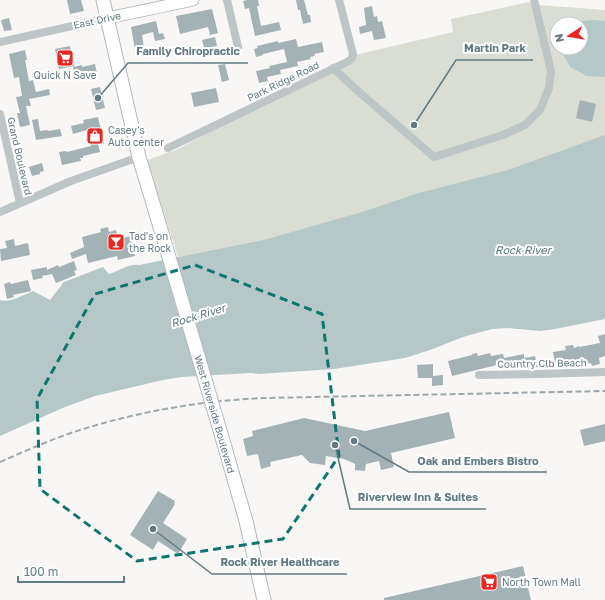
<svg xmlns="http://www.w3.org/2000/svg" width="605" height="600" font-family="'Golos Text',sans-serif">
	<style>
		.green { fill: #d9ddd4; fill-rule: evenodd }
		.water { fill: #b6c7c8 }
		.building { fill: #a5b2b5 }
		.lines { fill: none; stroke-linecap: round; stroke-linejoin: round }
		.secondary-casing { stroke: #b0b9bc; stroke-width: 13 }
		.primary-casing { stroke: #b2b9bc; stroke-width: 15 }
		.street { stroke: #bec5c7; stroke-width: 8 }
		.secondary { stroke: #fff; stroke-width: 11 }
		.primary { stroke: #fff; stroke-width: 13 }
		.rail { stroke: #9da8ac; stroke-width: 2; stroke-dasharray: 6 3; stroke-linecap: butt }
		.primary-bridge-casing { stroke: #b2b9bc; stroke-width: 15; stroke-linecap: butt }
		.primary-bridge { stroke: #fff; stroke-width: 13 }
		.marked { fill: none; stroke: #0f766e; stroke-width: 3; stroke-dasharray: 8 5; stroke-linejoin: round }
		.labels { text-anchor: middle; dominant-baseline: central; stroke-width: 4; stroke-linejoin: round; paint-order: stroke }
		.street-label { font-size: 10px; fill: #627a81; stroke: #fff }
		.poi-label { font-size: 10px; fill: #627a81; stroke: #fff; text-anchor: start }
		.water-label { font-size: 11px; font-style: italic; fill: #5d797c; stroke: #fff }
		.leader { fill: none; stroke: #627a81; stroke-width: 1.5 }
		.callout-dot { fill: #627a81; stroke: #fff; stroke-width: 1.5 }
		.callout-label { font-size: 11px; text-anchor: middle; font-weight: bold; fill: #627a81; stroke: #fff; stroke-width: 4; stroke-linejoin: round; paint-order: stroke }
	</style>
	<rect width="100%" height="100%" fill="#f8f7f5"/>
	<path class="green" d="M529 2 539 5 605 10V137L512 171 316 229 179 260 147 160 176 150 355 55 453 32 451 19ZM557 24H581V48H557Z"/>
	<g class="water">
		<polygon points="593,20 605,21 605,77 587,76 570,67 563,54 564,48 581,48 581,24 574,24 582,21"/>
		<path d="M605 135V319L555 329 540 331 507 328 492 329 463 337 430 350 405 358 334 369 259 374 251 373 181 377 163 380 95 396 65 407 0 436V300C11 303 23 295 33 291L50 300 64 282 103 267 109 274C118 271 130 263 139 265L264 240 369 210 415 194 508 170Z"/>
	</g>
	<g class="building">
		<polygon points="67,0 81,0 84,11 70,14"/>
		<polygon points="247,0 258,0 259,6 257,6 261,26 279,22 281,30 255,36 249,8 245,9 243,1"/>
		<polygon points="296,0 304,0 308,15 310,15 311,22 303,24 300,10 298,10"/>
		<polygon points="372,6 374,17 377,16 378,22 382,21 386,38 374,40 372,31 360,34 359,27 366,25 364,8"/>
		<polygon points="212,9 218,33 210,35 208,27 180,34 176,16"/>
		<polygon points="9,18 12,30 4,31 1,20"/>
		<polygon points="156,21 159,34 163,33 165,39 155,41 153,32 142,35 144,48 135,50 131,27"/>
		<polygon points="215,37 217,46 212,47 212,49 206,50 207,54 201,55 200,48 204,47 202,40"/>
		<polygon points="296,39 298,47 322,42 324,52 314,54 315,56 310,57 311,59 297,62 298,66 280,70 281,74 267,77 268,81 259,83 256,71 270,68 269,66 287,62 284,49 263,54 263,55 256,57 254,49 258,48 257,46 278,41 278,43"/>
		<polygon points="70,46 74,66 59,69 55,49"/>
		<polygon points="25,50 27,60 25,60 29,81 33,80 36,92 49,89 50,95 29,99 31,106 26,106 30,125 20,127 17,113 20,113 16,97 22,96 19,77 14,78 9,54"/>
		<polygon points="95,64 97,74 84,77 84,75 75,77 73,67 82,65 82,67"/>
		<polygon points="225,64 229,80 222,82 218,65"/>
		<polygon points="100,87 105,108 96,110 91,89"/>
		<polygon points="216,88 219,102 194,107 191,93"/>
		<polygon points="580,100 596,104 592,122 576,118"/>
		<polygon points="98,117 104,143 98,144 100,152 83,156 83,158 80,158 81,161 62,165 59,152 66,151 67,152 91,146 87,130 73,134 71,126 84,123 83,120"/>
		<polygon points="38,119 40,131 47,130 48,131 60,129 62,136 36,140 32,120"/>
		<polygon points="42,163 44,171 40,172 40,174 32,176 29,167"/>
		<polygon points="108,227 109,232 116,230 118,239 132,236 135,256 118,260 117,256 88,263 86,254 72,259 70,253 84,247 82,237 101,232 100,229"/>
		<polygon points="14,239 15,246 28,243 30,255 1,261 0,249 7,248 5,241"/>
		<polygon points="74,261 77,270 74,271 76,275 56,283 52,274 42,276 43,278 33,280 31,270 47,267 47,270 58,265 59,267"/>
		<polygon points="28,280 31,291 13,295 14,297 7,299 4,284 10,282 11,284"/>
		<polygon points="605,334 605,356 599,358 600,364 592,366 591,363 570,367 568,360 555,363 553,352 566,350 565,346 573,345 574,348 579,346 579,347 600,343 598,336"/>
		<polygon points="477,353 478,356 490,353 491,356 503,354 504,358 524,354 524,358 535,356 538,367 525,369 525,366 521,367 521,364 498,369 497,365 452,376 448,361 472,355 472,354"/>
		<polygon points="433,364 433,376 443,375 443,385 432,386 432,378 418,378 417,365"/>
		<polygon points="449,412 455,438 391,453 394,467 381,470 379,461 366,464 365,471 355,470 355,464 344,459 326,456 325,465 310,463 302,455 270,462 271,466 261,469 258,454 247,456 243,439 253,436 252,431 304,418 365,431"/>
		<polygon points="605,424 605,441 584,446 580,430"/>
		<polygon points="158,491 175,501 174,503 175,504 163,523 187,539 178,554 158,541 153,550 130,535"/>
		<polygon points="523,566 531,600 384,600 384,598"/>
	</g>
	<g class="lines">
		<g class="secondary-casing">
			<polyline id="secondary" points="108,18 193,0"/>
		</g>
		<g class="primary-casing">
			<g id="primary">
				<polyline points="103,0 139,157 161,230"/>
				<polyline points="224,444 246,521 264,600"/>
			</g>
		</g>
		<g class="street">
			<polyline points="227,0 238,47"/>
			<polyline points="0,42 108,18"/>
			<polyline points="333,68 359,92 434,157 503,135 525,125 540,110 549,88 551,71 534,0"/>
			<polyline points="0,114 20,203"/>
			<polyline points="168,148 349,61 352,58 353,54 339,0"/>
			<polyline points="0,212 71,181 139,157"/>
			<polyline points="479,375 539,374 605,372"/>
		</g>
		<use href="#secondary" class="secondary"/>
		<use href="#primary" class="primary"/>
		<path class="rail" d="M0 462C21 453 43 443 65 435 129 413 196 401 264 398L605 391"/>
		<g class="primary-bridge-casing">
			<polyline id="primary-bridge" points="161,230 224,444"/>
		</g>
		<use href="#primary-bridge" class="primary-bridge"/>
	</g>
	<path class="marked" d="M195 265 322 314 339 456 283 539 137 561 40 489 37 399 95 294Z"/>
	<defs>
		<g id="supermarket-square" transform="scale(0.9)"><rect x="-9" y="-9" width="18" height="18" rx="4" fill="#e92824" stroke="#fff"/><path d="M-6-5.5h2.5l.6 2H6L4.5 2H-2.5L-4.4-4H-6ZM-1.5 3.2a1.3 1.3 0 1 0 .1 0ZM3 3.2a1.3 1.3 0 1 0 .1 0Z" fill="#fff"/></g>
		<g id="shop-square" transform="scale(0.9)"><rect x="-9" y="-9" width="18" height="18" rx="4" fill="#e92824" stroke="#fff"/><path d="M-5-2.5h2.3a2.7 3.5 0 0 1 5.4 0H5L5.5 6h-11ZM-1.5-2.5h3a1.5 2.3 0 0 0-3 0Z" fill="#fff"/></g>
		<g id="bar-square" transform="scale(0.9)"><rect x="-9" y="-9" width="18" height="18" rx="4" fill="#e92824" stroke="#fff"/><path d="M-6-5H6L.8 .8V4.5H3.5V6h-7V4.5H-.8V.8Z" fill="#fff"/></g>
	</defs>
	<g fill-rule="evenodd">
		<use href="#supermarket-square" x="65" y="58"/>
		<use href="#shop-square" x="95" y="136"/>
		<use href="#bar-square" x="116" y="242"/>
		<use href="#supermarket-square" x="489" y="582"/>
	</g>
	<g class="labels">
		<g class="street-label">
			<text transform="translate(97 20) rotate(-12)">East Drive</text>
			<text transform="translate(283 81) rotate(-26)">Park Ridge Road</text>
			<text transform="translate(20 156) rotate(77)">Grand Boulevard</text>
			<text transform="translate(542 363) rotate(-1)">Country Clb Beach</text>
			<text transform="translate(215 414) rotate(74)">West Riverside Boulevard</text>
		</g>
		<g class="poi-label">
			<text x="65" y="75" text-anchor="middle">Quick N Save</text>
			<text x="108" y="130">Casey's<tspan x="108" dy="12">Auto center</tspan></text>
			<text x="129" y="236">Tad's on<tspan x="129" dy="12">the Rock</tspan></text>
			<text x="502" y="582">North Town Mall</text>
		</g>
		<g class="water-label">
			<text x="523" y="249">Rock River</text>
			<text transform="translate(198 315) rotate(-17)">Rock River</text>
		</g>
	</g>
	<path class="leader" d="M414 125L456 60H533M98 98L128 63H248M354 441L409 472H547M335 445L350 509H486M153 529L212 574H347"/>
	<g class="callout-dot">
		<circle cx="414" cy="125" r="4"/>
		<circle cx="98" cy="98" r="4"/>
		<circle cx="354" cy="441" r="4"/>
		<circle cx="335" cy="445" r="4"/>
		<circle cx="153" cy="529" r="4"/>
	</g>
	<g class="callout-label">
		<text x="495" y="52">Martin Park</text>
		<text x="188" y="55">Family Chiropractic</text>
		<text x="478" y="465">Oak and Embers Bistro</text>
		<text x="418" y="501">Riverview Inn &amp; Suites</text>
		<text x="280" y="566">Rock River Healthcare</text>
	</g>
	<g transform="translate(569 36) rotate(258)"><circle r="19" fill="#ffffff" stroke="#c0cacd"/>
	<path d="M0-3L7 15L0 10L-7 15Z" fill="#e92824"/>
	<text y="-6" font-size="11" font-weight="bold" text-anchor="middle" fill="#627a81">N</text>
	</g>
	<path d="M18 576v6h106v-6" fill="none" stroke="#627a81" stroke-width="2"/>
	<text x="24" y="576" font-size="12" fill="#627a81" stroke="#ffffff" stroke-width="3" paint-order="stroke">100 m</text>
</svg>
